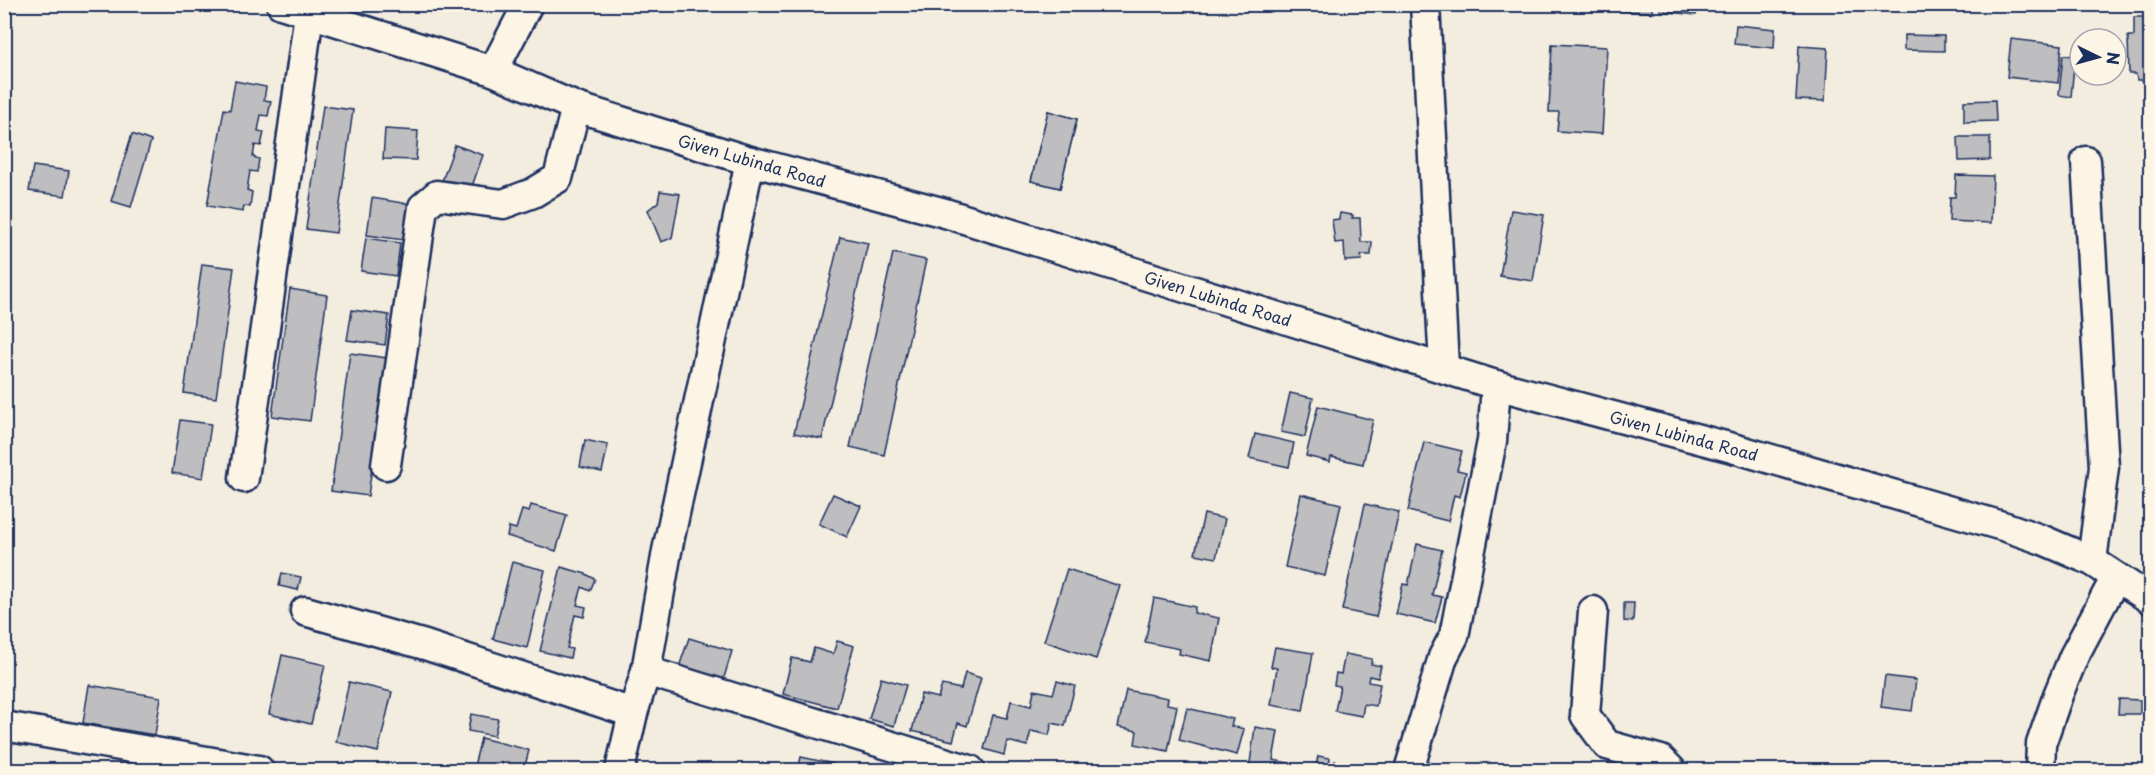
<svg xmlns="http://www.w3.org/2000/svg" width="2155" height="775" font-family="'Playpen Sans',sans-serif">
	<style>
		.building { fill: #bebec0; stroke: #1b2f5e; stroke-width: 1.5 }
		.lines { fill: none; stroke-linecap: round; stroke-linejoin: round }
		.minor-casing { stroke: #1b2f5e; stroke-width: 33 }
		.minor { stroke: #fcf5e5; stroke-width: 28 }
		.labels { text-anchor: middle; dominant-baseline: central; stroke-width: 5; stroke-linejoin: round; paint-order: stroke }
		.street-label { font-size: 16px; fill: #1b2f5e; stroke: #fcf5e5 }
	</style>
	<rect width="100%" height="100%" fill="#f3ede0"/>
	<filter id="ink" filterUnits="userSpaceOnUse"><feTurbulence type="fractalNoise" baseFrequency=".0167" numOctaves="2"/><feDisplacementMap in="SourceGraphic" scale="12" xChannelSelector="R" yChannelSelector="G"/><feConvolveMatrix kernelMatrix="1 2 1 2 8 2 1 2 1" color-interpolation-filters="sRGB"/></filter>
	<g filter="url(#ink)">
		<g class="building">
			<polygon points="1477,4 1602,4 1602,8 1477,7"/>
			<polygon points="1614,4 1652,4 1652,12 1614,11"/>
			<polygon points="1661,4 1698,4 1696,15 1660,11"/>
			<polygon points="2134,17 2150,17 2150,80 2137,80 2136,74 2129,74 2128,36 2134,36"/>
			<polygon points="1736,25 1775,29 1774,48 1734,44"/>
			<polygon points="1904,35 1944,36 1944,51 1904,50"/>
			<polygon points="2011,39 2062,45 2058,83 2007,77"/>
			<polygon points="1552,44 1607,47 1602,134 1557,131 1559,112 1549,112"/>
			<polygon points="1799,46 1828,48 1825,101 1796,100"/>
			<polygon points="2063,55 2075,56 2071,97 2059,95"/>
			<polygon points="235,81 266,87 264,100 271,101 268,116 261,115 258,131 264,132 261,146 255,145 253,157 259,159 257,172 250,171 247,190 252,192 250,207 244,206 243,212 207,206 224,109 230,110"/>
			<polygon points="1995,100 1996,121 1964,122 1964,101"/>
			<polygon points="323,106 353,110 336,233 306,229"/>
			<polygon points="1048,111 1077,119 1060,188 1031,181"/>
			<polygon points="1048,111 1077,119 1060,188 1031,181"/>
			<polygon points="385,129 418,131 416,160 383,159"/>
			<polygon points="132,134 151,141 131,207 111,201"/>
			<polygon points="1958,137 1990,137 1990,160 1959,161"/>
			<polygon points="455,145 483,155 470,192 442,181"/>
			<polygon points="33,166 69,171 65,196 29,191"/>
			<polygon points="1956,175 1993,176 1991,223 1949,221 1950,197 1955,197"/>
			<polygon points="660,191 680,194 672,238 661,242 648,210 658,202"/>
			<polygon points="372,198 409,204 404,240 367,235"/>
			<polygon points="1511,210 1544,215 1533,281 1500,276"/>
			<polygon points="1340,213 1353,215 1352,218 1360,218 1361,242 1372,242 1371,255 1361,255 1362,260 1345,261 1344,242 1335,243 1332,220 1339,219"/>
			<polygon points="840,237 868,243 822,439 794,433"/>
			<polygon points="366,238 400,243 396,276 361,271"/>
			<polygon points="893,253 926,260 884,455 850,447"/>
			<polygon points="202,264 234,268 216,398 184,393"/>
			<polygon points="290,289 327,295 310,421 272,416"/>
			<polygon points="352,310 389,315 385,345 347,340"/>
			<polygon points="350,353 387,358 368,496 331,491"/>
			<polygon points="1290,393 1313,398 1305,437 1281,432"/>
			<polygon points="1318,406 1373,420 1363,464 1331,457 1330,462 1306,456"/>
			<polygon points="180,420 211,424 203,478 172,473"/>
			<polygon points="1255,434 1294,443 1289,467 1249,458"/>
			<polygon points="585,440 608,445 602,472 580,467"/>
			<polygon points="1424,442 1462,451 1457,470 1466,472 1460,497 1454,495 1448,521 1408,511"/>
			<polygon points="833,494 861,506 847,537 819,524"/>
			<polygon points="1301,494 1341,504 1325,576 1285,567"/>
			<polygon points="1365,504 1399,512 1376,617 1342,610"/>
			<polygon points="531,505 567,515 556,551 507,536 509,527 516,529 522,510 529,512"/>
			<polygon points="1204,514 1225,519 1216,558 1195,554"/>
			<polygon points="1417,544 1442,550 1432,595 1442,597 1435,623 1396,614 1403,584 1408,585"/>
			<polygon points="512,562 545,570 527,648 493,639"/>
			<polygon points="561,567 586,574 595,579 590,591 582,587 577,605 586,607 584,617 575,615 567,648 572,649 570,658 540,651"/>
			<polygon points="1067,569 1120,586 1096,659 1044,641"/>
			<polygon points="282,573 301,577 298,590 279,586"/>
			<polygon points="1154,598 1195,607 1194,613 1219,618 1211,661 1179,654 1180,649 1145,642"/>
			<polygon points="1624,603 1634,603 1633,622 1624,621"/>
			<polygon points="689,638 732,651 723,681 679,667"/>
			<polygon points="837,641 854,646 837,708 783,694 792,658 810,662 814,648 833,654"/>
			<polygon points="1275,647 1313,653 1303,711 1271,705 1277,668 1271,667"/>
			<polygon points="1345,654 1372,659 1371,664 1381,666 1378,678 1369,676 1368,682 1380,684 1376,706 1364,704 1362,716 1335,711 1340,686 1334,685 1336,673 1341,674"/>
			<polygon points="282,655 325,665 311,724 269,714"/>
			<polygon points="965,673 981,678 967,726 958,723 953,741 912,731 921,694 938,698 942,685 961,689"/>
			<polygon points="1885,676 1916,680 1912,711 1881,707"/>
			<polygon points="881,678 906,685 894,726 869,719"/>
			<polygon points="1057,681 1075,686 1065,726 1052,723 1049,735 1031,731 1027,746 1007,741 1004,755 984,749 993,715 1007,718 1011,701 1031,706 1034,690 1053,694"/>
			<polygon points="349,682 392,692 378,752 336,742"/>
			<polygon points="89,685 161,697 155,735 83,723"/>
			<polygon points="1126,690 1168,698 1167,704 1177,706 1168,751 1135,744 1137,731 1118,727"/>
			<polygon points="2119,699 2140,700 2140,714 2118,714"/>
			<polygon points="1187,708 1233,719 1231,726 1244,729 1237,755 1179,740"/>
			<polygon points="471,714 498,719 494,736 468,731"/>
			<polygon points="1255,727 1278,731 1273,760 1289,763 1287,770 1249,770"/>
			<polygon points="481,738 529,750 524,770 473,770"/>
			<polygon points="4,753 10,754 7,770 4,770"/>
			<polygon points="1318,756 1330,758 1329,768 1316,766"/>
			<polygon points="801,757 834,764 833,770 798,770"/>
			<polygon points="1335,761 1355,765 1354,770 1333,770"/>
		</g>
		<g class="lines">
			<g class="minor-casing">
				<g id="minor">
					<polyline points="281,4 493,71 576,107 750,161 945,213 1496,385 1740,450 2006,527 2043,540 2092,561 2150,599"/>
					<polyline points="1425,4 1444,367"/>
					<polyline points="493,71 528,4"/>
					<polyline points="2086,161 2104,467 2092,561"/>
					<polyline points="386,465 423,207 437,195 503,204 533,193 558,178 576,107"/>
					<polyline points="244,478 309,14"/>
					<polyline points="305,611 425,645 633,713"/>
					<polyline points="1593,611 1585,715 1607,745 1661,760 1671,770"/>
					<polyline points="646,671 970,770"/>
					<polyline points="4,726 259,770"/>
					<polyline points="620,770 633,713 646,671 667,551 750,161"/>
					<polyline points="1409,770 1443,657 1454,636 1492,441 1496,385"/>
					<polyline points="2040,770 2041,744 2058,695 2074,656 2116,577"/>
				</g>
			</g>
			<use href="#minor" class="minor"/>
		</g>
	</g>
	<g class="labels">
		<g class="street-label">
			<text transform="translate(752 160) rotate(16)">Given Lubinda Road</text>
			<text transform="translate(1218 298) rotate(17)">Given Lubinda Road</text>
			<text transform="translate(1684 435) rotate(15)">Given Lubinda Road</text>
		</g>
	</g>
	<rect width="2155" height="775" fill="none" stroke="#fcf5e5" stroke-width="24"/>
	<rect x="12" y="12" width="2131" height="751" fill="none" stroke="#1b2f5e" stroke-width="2" filter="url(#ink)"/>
	<g transform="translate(2098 57) rotate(95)"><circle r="28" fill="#fcf5e5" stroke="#a2a6af" stroke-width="1.5"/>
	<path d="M0-4.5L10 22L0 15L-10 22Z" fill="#1b2f5e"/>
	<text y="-9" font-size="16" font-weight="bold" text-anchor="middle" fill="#1b2f5e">N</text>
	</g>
</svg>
